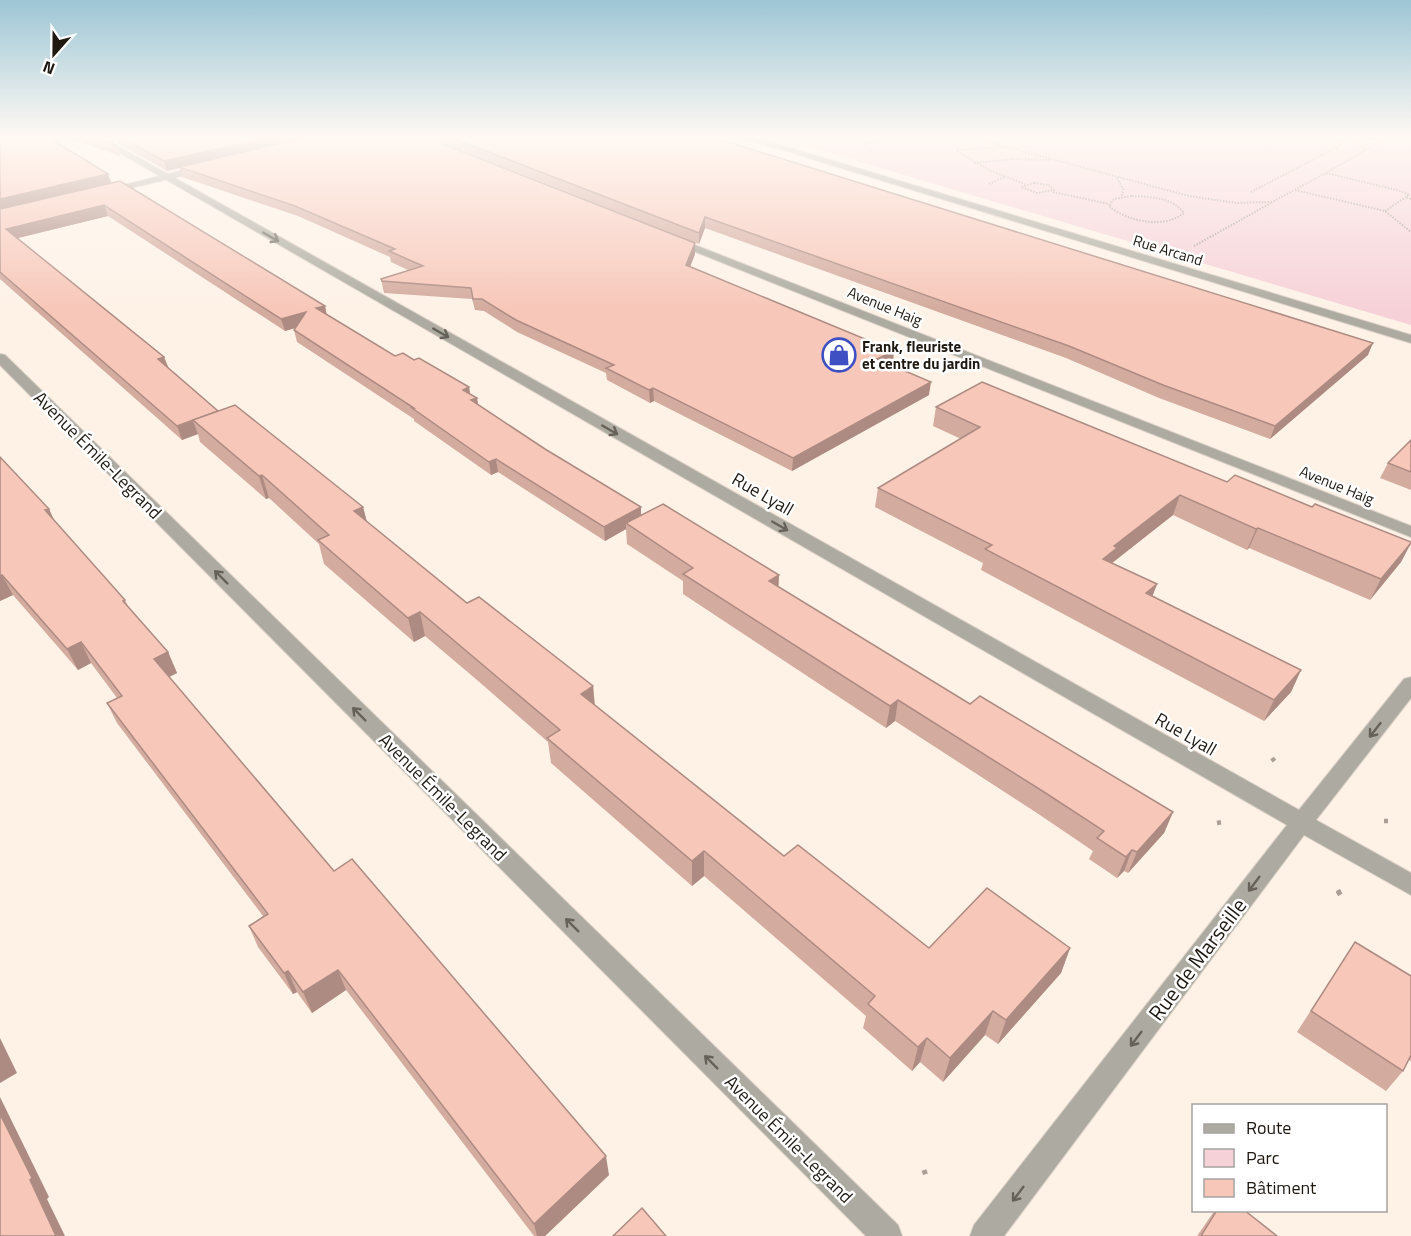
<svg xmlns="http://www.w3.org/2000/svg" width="1411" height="1236" font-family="'Titillium Web',sans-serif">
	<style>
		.green { fill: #f6d1d8 }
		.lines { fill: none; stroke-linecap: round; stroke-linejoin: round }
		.minor-casing { stroke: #dacfc5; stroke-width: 2 }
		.tertiary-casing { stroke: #dacfc5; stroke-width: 2 }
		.path-far2 { stroke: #a99f95; stroke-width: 2; stroke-dasharray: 1.5 1.5; stroke-linecap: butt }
		.path-far1 { stroke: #a99f95; stroke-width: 4.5; stroke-dasharray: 4 4; stroke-linecap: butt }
		.path { stroke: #a99f95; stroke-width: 5; stroke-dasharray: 4.5 4.5; stroke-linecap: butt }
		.minor { fill: #adaba1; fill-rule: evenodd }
		.tertiary { fill: #adaba1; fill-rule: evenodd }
		.wall { fill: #d4ab9f }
		.shaded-wall { fill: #ad8b82 }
		.building { fill: #f7c7b9; stroke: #ad8b82; stroke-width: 1.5 }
		.oneway { stroke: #666259 }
		.labels { text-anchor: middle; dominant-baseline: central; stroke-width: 5; stroke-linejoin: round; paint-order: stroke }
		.far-street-label { font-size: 15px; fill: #1e1811; stroke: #fff }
		.far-poi-label { font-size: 15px; font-weight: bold; fill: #1e1811; stroke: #fff; text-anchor: start }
		.street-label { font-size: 18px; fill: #1e1811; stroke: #fff }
		.near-street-label { font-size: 21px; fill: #1e1811; stroke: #fff }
	</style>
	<rect width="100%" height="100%" fill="#fef2e7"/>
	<polygon class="green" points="776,137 1411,137 1411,325"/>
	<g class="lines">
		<g class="minor-casing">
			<g id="minor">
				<polygon points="92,137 102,137 1299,810 1404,679 1411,677 1411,698 1316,820 1411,873 1411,895 1304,835 1004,1236 970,1236 974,1225 1287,825"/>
				<polygon points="740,137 754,137 1411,335 1411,343"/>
				<polygon points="0,354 5,355 898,1225 902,1236 866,1236 0,365"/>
			</g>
		</g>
		<g class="tertiary-casing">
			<g id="tertiary">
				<polygon points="204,165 207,166 207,170 105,194 100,191"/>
				<polygon points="672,236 1411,526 1411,537 668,241 668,237"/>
			</g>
		</g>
		<g class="path-far2">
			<polyline points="970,137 1189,196 1236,203 1272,202 1326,173 1401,191 1409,195 1406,197 1411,199"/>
			<polyline points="1350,137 1360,143 1364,152"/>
			<polyline points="1365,137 1380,141"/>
			<polyline points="864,145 889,137"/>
			<polyline points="957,150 1004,147"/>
			<polyline points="957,151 991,171 1025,184"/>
			<polyline points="974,163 1015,159 1051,160"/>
			<polyline points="1326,173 1388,137"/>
			<polyline points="1117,178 1123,189 1122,197"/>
			<polygon points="1034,183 1049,185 1054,190 1037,193 1021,187"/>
			<polyline points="989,184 1004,177"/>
			<polyline points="1295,190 1385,211 1411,232"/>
			<polyline points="1053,192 1109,204"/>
			<polyline points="1251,192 1341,145 1330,137"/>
			<path d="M1132 196C1151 197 1172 197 1184 213 1164 229 1128 222 1109 206L1114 199Z"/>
			<polyline points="1385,211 1406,197"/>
			<polyline points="1194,246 1271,203"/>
		</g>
		<g class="path-far1">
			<polyline points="1272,758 1275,762"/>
			<polyline points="1384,821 1389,821"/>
			<polyline points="1217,823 1223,822"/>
			<polyline points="1338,890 1339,892"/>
		</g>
		<g class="path">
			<polyline points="1338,891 1341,896"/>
			<polyline points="924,1170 926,1176"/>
		</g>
		<use href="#minor" class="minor"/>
		<use href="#tertiary" class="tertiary"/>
	</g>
	<g class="wall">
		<polygon points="0,137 57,143 111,183 325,306 327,315 395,356 414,360 469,387 470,394 477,398 478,405 545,449 641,507 641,515 779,575 778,587 970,704 1173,812 1164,833 1128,873 1124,871 1117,878 1089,859 1093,851 1037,813 895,721 886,728 683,594 683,581 627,544 626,529 605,541 498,472 491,475 414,421 414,419 297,342 294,330 295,328 285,331 108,216 17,238 164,357 168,368 218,411 363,507 367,522 467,603 593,686 595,705 784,856 929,948 1070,948 1061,973 998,1044 985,1035 943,1082 920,1062 912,1071 863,1028 866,1016 704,876 692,886 551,763 548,742 477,680 425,636 414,642 324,564 319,544 269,498 266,499 200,442 198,434 182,440 0,279"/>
		<polygon points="66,137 102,137 117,146 120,156"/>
		<polygon points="107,137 425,137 695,254 690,267 893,364 890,365 929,395 792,471 654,401 650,403 607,380 606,373 517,332 484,311 475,310 472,299 384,293 381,279 410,271 391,262 390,257 298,216 182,177 179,168 167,171"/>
		<polygon points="428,137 712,137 1368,355 1270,439 1159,398 1066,358 705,228 699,244"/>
		<polygon points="936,407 1227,482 1312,507 1411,543 1401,562 1370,600 1249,548 1247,550 1173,515 1112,563 1157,584 1152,597 1301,670 1291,692 1264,721 981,570 983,563 875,507 878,488 961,439 933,426"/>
		<polygon points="1411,440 1411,490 1380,478 1388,463"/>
		<polygon points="0,457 49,509 54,521 125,600 129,608 168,652 177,673 169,677 334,871 609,1175 545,1236 534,1236 346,990 312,1013 297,992 293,994 258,947 249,926 263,916 117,723 107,703 117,698 91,663 78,670 13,595 0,601"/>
		<polygon points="1355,942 1411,976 1411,1061 1409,1060 1403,1071 1386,1091 1297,1032"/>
		<polygon points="1215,1210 1244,1210 1277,1236 1197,1236"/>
	</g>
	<g class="shaded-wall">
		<polygon points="51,137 59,137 54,148 51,139"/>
		<polygon points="270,137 312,137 179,167 179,168 167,171 164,161"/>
		<polygon points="108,174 112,184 0,210 0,199"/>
		<polygon points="104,205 108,216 10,240 6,229"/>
		<polygon points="705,217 705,228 699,244 699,233"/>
		<polygon points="695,243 695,254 686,277 686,265"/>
		<polygon points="325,306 327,318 316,308"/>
		<polygon points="306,312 309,324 285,331 281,319"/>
		<polygon points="1373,343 1368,355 1270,439 1275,426"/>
		<polygon points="894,351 893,364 876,372 877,359"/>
		<polygon points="164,357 169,369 158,359"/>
		<polygon points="931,382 929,395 792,471 793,458"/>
		<polygon points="469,387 471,400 463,390"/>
		<polygon points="653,388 654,401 650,403 649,390"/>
		<polygon points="477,398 479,411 471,400"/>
		<polygon points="193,421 198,434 182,440 177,426"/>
		<polygon points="496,459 498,472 491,475 489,462"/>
		<polygon points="262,475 269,498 266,499 259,476"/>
		<polygon points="1180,495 1173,515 1112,563 1103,559 1114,546"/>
		<polygon points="363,507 369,530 354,511"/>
		<polygon points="641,507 641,521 626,523 626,529 605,541 604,527"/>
		<polygon points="49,509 58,529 45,510"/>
		<polygon points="1258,528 1249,548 1247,550 1256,529"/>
		<polygon points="1411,543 1401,562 1370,600 1381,579"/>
		<polygon points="2,575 13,595 0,601 0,576"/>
		<polygon points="779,575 778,596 769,581"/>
		<polygon points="1157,584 1149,605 1146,593"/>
		<polygon points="420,612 425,636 414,642 408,618"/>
		<polygon points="81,642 91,663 78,670 67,649"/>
		<polygon points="168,652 177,673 163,680 154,659"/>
		<polygon points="1301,670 1291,692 1264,721 1274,700"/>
		<polygon points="593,686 595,711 581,694"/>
		<polygon points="898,700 895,721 886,728 890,706"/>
		<polygon points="1173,812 1164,833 1128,873 1137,852"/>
		<polygon points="1132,850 1124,871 1117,878 1126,857"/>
		<polygon points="704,851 704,876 692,886 692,861"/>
		<polygon points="1070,948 1061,973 998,1044 1006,1020"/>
		<polygon points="338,970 346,990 312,1013 303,992"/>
		<polygon points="288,971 297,992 293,994 284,973"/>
		<polygon points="993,1011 985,1035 943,1082 950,1058"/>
		<polygon points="0,1038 17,1073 0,1083"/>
		<polygon points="927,1038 920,1062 912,1071 918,1047"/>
		<polygon points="0,1097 49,1197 47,1199 65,1236 56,1236 0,1114"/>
		<polygon points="606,1156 609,1175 545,1236 537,1236 534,1224"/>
	</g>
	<g class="building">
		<polygon points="0,137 51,137 51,139 108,174 0,199"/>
		<polygon points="90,137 102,137 117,146"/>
		<polygon points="120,137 270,137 164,161"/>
		<polygon points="307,137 425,137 695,243 686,265 894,351 877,359 931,382 793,458 653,388 649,390 606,368 614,365 516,320 482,299 473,299 471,288 382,281 381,279 423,266 389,251 395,249 295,206 179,167"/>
		<polygon points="450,137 712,137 1373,343 1275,426 1163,385 1069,346 705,217 699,233"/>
		<polygon points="120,181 325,306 316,308 395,356 403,353 414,360 419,358 469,387 463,390 477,398 471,400 545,449 641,507 604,527 496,459 489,462 412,408 414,408 294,330 306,312 281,319 104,205 6,229 164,357 158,359 218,411 177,426 0,272 0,209"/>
		<polygon points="982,382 1227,482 1235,475 1312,507 1315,504 1411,542 1411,543 1381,579 1258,528 1256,529 1180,495 1114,546 1117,548 1103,559 1157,584 1146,593 1301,670 1274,700 985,549 992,545 878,488 980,427 936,407"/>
		<polygon points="235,405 363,507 354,511 467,603 479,597 593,686 581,694 784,856 798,845 929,948 987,888 1070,948 1006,1020 993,1011 950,1058 927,1038 918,1047 868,1004 875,996 704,851 692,861 547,738 560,730 420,612 408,618 318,540 329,535 262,475 259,476 193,420"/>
		<polygon points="1411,440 1411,472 1388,463"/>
		<polygon points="0,457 49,509 45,510 125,600 123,601 168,652 154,659 334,871 352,859 606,1156 534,1224 338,970 303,992 288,971 284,973 249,926 268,914 107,703 122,696 81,642 67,649 2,575 0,576"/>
		<polygon points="663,504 779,575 769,581 970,704 980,696 1173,812 1137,852 1132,850 1126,857 1097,838 1104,831 1044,792 898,700 890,706 683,574 693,568 626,523"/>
		<polygon points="1355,942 1411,976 1411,1055 1403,1071 1311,1011"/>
		<polygon points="0,1114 32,1178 30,1180 56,1236 0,1236"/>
		<polygon points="642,1208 666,1236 613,1236"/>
		<polygon points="1217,1210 1244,1210 1277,1236 1201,1236"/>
	</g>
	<defs><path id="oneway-shaft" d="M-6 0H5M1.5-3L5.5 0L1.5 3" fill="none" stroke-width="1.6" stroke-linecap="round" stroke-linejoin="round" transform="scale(1.5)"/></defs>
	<g class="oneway">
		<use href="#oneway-shaft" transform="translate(271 237) rotate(30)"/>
		<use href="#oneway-shaft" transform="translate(441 333) rotate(30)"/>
		<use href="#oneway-shaft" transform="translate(610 430) rotate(30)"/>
		<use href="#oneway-shaft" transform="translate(780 526) rotate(30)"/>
		<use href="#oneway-shaft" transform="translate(221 577) rotate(-135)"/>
		<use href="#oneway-shaft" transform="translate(359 714) rotate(-135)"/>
		<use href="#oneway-shaft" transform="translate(1375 730) rotate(128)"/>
		<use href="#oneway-shaft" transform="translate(1254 884) rotate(127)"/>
		<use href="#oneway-shaft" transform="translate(572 925) rotate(-135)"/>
		<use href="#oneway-shaft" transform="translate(1136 1039) rotate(127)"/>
		<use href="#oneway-shaft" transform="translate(711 1062) rotate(-135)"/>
		<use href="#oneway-shaft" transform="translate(1018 1194) rotate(127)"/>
	</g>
	<linearGradient id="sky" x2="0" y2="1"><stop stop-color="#9dc6d5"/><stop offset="0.44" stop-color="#fff9f4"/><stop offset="1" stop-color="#fff9f4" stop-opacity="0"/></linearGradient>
	<rect width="1411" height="310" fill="url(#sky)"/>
	<defs>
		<g id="shop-ring" transform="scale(1.725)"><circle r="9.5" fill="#fff" stroke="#3d4fc2" stroke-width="1.5"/><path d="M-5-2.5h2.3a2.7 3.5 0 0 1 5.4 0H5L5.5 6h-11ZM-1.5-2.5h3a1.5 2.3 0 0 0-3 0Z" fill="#3d4fc2"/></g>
	</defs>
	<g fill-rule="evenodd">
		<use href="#shop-ring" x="839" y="355"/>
	</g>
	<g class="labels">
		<g class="far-street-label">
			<text transform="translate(1168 250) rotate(17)">Rue Arcand</text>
			<text transform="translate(885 306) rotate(22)">Avenue Haig</text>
			<text transform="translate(1337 485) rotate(22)">Avenue Haig</text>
		</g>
		<g class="far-poi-label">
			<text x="862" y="346">Frank, fleuriste<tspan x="862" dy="17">et centre du jardin</tspan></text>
		</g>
		<g class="street-label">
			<text transform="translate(98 455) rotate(45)">Avenue Émile-Legrand</text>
			<text transform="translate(763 494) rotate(30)">Rue Lyall</text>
			<text transform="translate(1186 734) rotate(30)">Rue Lyall</text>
			<text transform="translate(443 797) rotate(45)">Avenue Émile-Legrand</text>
			<text transform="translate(789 1139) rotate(45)">Avenue Émile-Legrand</text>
		</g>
		<g class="near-street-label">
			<text transform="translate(1197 959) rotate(-53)">Rue de Marseille</text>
		</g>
	</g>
	<rect x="1192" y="1104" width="195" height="108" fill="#ffffff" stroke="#a5a3a0" stroke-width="1.5"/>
	<rect x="1204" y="1124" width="30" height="9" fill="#adaba1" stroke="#a5a3a0" stroke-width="1.5"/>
	<text x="1246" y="1134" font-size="18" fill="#1e1811">Route</text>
	<rect x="1204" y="1149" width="30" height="18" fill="#f6d1d8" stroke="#a5a3a0" stroke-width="1.5"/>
	<text x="1246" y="1164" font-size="18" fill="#1e1811">Parc</text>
	<rect x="1204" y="1179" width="30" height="18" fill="#f7c7b9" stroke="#a5a3a0" stroke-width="1.5"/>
	<text x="1246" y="1194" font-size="18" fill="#1e1811">Bâtiment</text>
	<g transform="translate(54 54) rotate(201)" stroke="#ffffff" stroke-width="4.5" paint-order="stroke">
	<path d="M0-4.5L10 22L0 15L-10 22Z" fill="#1e1811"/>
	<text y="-9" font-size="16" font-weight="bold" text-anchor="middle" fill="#1e1811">N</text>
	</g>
</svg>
